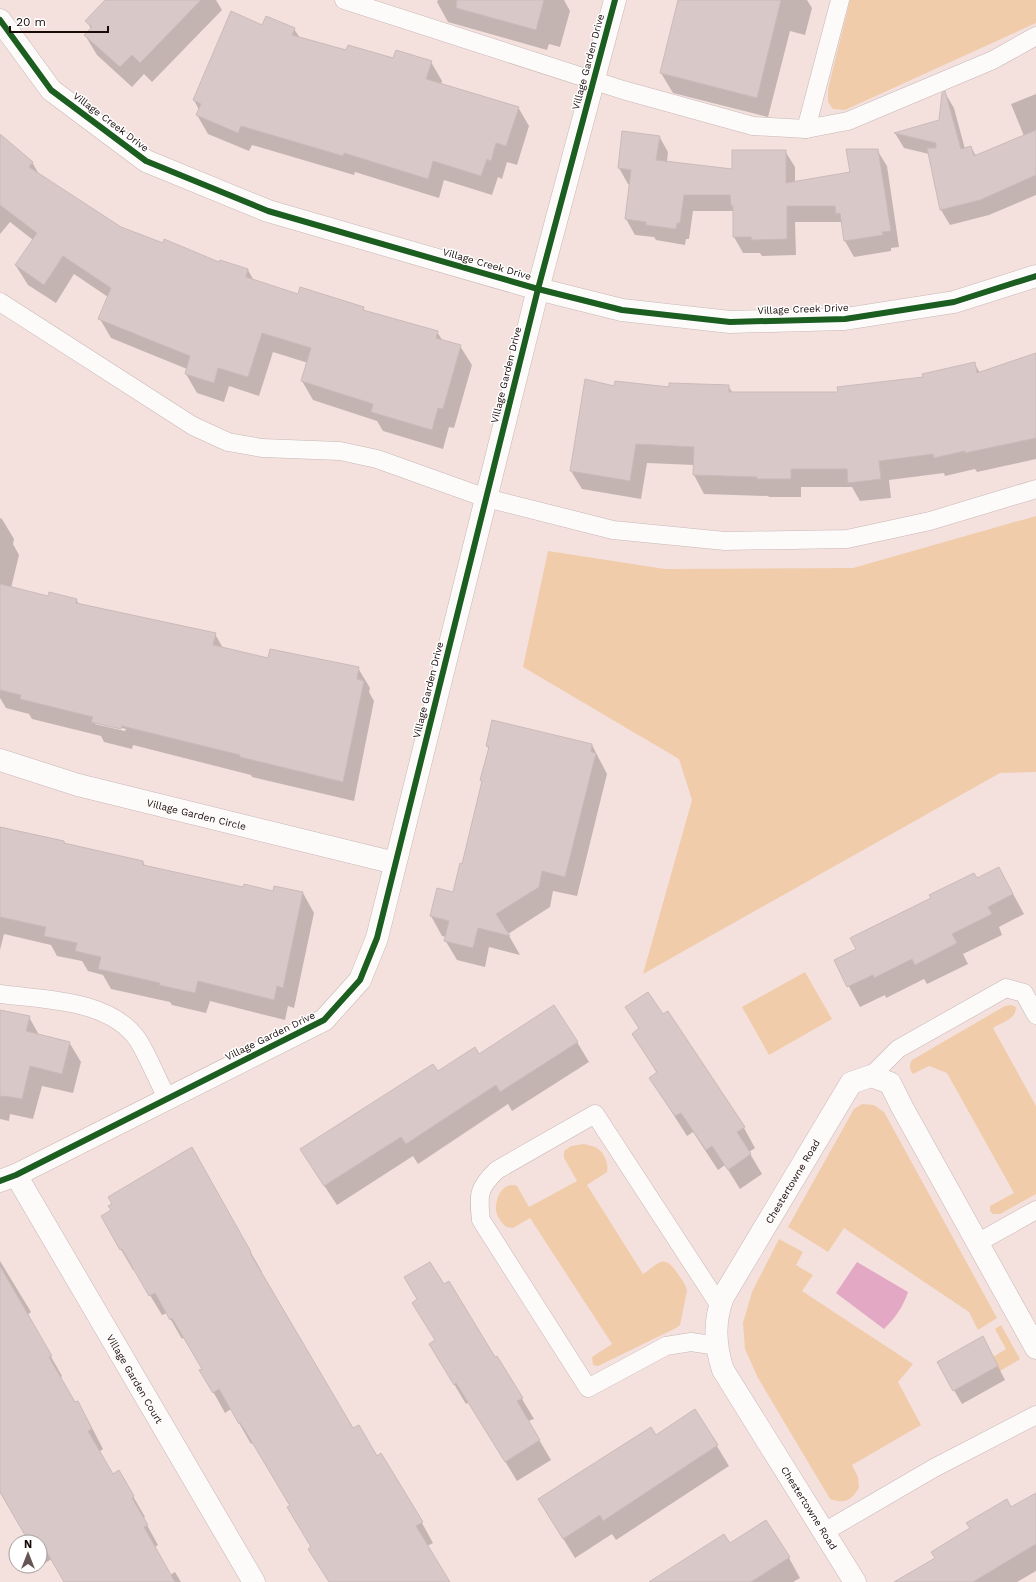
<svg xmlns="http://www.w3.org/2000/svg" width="1036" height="1582" font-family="'Work Sans',sans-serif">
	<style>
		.green { fill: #f0ccaa }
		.water { fill: #e3a8c4 }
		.shadow { fill: #0003; fill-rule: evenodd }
		.building { fill: #d8c8c7; stroke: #cababa }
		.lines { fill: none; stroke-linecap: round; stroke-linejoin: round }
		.service-casing { stroke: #c7b7b5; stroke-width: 19 }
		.minor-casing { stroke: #c7b7b5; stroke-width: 23 }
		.service { stroke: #fdfafa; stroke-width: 18 }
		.minor { stroke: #fdfafa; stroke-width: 22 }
		.cycleway-casing { stroke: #fff; stroke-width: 8 }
		.cycleway { stroke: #1b5e20; stroke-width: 6 }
		.labels { text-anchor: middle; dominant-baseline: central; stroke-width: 3; stroke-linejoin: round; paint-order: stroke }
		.street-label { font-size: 10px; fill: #180a09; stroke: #fff }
	</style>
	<rect width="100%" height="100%" fill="#f4e1de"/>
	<g class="green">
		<polygon points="850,0 1036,0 1036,23 845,110 833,109 828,102 828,89"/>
		<polygon points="1036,516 1036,772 1000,773 643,974 692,800 679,759 523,667 548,551 665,569 853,568"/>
		<polygon points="805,972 832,1019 769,1055 742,1007"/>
		<path d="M1011 1005 1016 1007C1016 1020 1002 1022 993 1028L1036 1106V1194L1000 1214H993L990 1211V1206L1014 1193 947 1073 929 1066 913 1074C909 1069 909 1065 912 1060L1005 1006Z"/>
		<polygon points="862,1104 874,1105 884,1112 997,1318 978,1330 969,1312 844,1228 828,1252 788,1227 854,1109"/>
		<path d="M584 1144C588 1145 594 1146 597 1148 604 1153 609 1163 607 1172L587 1185 643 1274C659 1264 663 1252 678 1274 682 1280 686 1284 687 1291L680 1325 676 1328 598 1366 593 1365 592 1357 612 1344 530 1218 513 1228 506 1227C501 1222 497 1217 496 1210 495 1198 503 1181 517 1186L529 1207 577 1181 564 1158V1151L571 1146Z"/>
		<path d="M779 1239 803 1252 796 1265 813 1275 802 1291 913 1364 898 1382 921 1425 852 1465 858 1477 859 1488C850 1501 846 1504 830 1499L758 1378 745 1349 743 1323 752 1292Z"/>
		<polygon points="1001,1325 1020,1359 1000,1371 993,1357 1006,1349 995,1329"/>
	</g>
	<path class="water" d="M857 1262 908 1292C903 1307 895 1318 884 1329L836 1293Z"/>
	<g class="shadow">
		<polygon points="107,0 216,0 222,10 152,82 144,74 132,87 97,55 85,35 91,29 87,21"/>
		<polygon points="438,0 564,0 570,11 560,47 549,44 547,50 448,22 437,2"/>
		<polygon points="681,0 807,0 812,8 805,35 790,31 768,117 673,93 661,73"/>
		<polygon points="263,26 294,29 300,38 347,52 394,59 431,62 442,81 441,84 518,107 529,126 517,165 507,162 502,179 498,177 492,195 444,180 439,198 355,172 354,175 252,145 249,151 208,134 197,115 199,110 194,100"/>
		<polygon points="945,93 954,108 965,149 971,147 976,156 1024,136 1011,104 1036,94 1036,195 989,215 950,225 941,210 929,154 904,148 895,133 940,121"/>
		<polygon points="659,136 668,152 667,162 734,170 785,151 795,167 795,182 851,173 877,150 887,166 899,247 891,248 891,251 854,257 845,241 842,222 795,222 796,255 762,256 760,253 743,253 734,237 734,211 693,211 689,239 686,239 685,245 656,240 654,237 635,235 626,219 630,184 628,184 619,168"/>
		<polygon points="0,142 32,162 40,176 120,228 220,264 221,261 248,270 254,281 299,295 363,308 365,311 437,332 443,341 460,346 472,365 454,428 449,427 443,449 383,431 377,421 313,400 302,381 308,363 273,352 259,396 229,386 224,402 197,393 186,374 187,369 111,338 100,319 108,297 74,274 56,303 28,285 16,266 33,240 10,222 0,234"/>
		<polygon points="1036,353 1036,459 977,472 975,469 945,476 944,473 889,480 891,498 860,501 852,487 801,487 801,497 769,497 768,496 704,494 694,475 694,465 647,463 641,499 582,489 571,471 615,387 669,388 728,386 733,393 839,393 924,378 974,363 980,373"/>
		<path d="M0 518 2 519 14 539 13 544 19 555 11 588 49 598 76 599 79 604 215 634 223 648 269 659 358 668 370 688 369 692 374 701 354 801 252 777 251 775 133 745 132 749 104 742 101 736 32 719 29 714 6 708 0 698ZM95 722 126 729 125 731 95 724Z"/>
		<polygon points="592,745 607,774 577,896 553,891 550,907 508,934 520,955 489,947 485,967 457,960 445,940 446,937 442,936 431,916 454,894 463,865 482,782 481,780 489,750 487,746"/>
		<polygon points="0,827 64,841 65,844 143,862 145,866 244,889 303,893 314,913 294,1008 288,1006 285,1020 210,1001 206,1013 172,1005 170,1002 111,989 103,975 88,971 82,961 57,956 51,945 4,934 0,950"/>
		<polygon points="999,868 1024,914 999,927 1002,935 963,954 968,964 927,984 924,979 886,998 885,995 860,1007 835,961 857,950 977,879"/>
		<polygon points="626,1007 744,1128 755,1148 749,1152 762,1174 740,1189 725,1165 718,1170 693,1132 687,1136 650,1078 657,1073 633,1034 639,1029"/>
		<polygon points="0,1016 29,1017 39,1035 69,1042 81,1062 73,1093 42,1086 33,1119 10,1114 9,1121 0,1119"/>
		<polygon points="577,1042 589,1062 512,1111 508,1104 418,1164 413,1156 337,1205 313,1169 437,1072 479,1055"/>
		<polygon points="191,1148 262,1272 260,1273 353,1429 377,1457 381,1454 422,1523 433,1543 427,1546 449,1582 329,1582 291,1506 259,1452 252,1443 251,1444 231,1409 225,1413 201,1370 203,1369 184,1337 182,1339 167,1313 162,1315 134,1269 133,1270 102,1217 112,1211"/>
		<polygon points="0,1261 31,1312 27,1315 62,1376 60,1378 75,1404 77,1402 89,1422 103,1449 99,1452 113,1475 119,1472 145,1517 143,1518 158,1545 155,1547 170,1575 175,1572 181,1582 65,1582 52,1559 43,1564 40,1560 40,1542 29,1542 0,1492"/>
		<polygon points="990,1351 1005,1380 962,1404 938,1363"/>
		<polygon points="497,1357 534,1419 528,1421 551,1460 517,1481 469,1402 466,1404 442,1364"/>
		<polygon points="695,1410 729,1466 616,1540 612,1534 575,1558 551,1519 655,1436"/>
		<polygon points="1036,1494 1036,1571 1017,1582 920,1582 1011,1509"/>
		<polygon points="729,1545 789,1558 800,1578 793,1582 651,1582"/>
	</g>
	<g class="building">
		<polygon points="105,0 201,0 140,63 132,55 120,67 84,35 92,27 85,21"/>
		<polygon points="457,0 544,0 536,30 456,8"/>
		<polygon points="678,0 781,0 757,98 660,73"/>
		<polygon points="231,11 262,25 266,16 295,28 292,35 346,50 348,45 393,58 396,50 432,61 426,79 519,107 506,146 496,143 491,161 487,159 481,176 433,161 428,179 344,153 343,156 241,126 238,133 196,115 201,104 193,100"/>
		<polygon points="945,91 961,149 971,146 974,156 1036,130 1036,175 980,200 940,210 927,148 936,148 936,143 894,133 939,120 942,93"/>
		<polygon points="622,131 660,136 656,160 732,169 732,150 786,150 786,183 850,172 846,149 878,149 891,231 882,232 883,235 844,241 840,213 836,214 835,206 787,206 787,239 752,240 751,237 733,237 733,206 731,206 730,195 684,195 680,223 677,223 676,229 646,225 646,222 625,219 631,170 618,168"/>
		<polygon points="0,134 33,162 29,167 121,227 163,243 164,239 219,262 220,260 248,269 246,277 298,294 300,287 364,307 363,310 438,331 436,338 461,345 443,409 438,408 432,430 371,412 373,404 301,381 311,348 262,333 248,377 218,368 214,383 185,374 190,356 98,319 111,288 63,256 44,285 15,265 37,233 0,205"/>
		<polygon points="1036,353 1036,438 965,453 965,451 934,458 933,454 879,461 881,479 848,483 847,469 791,469 791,479 757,479 757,477 693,475 694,447 636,444 630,481 570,471 585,379 614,386 615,381 669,387 669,383 729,385 729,392 838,392 837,387 923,377 922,374 975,362 977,373"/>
		<polygon points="0,584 48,596 49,592 77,599 76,603 216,633 213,645 268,658 270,649 359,667 357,679 364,681 343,782 240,757 240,755 122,726 121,729 91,722 93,717 20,699 21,695 0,690"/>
		<polygon points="492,720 592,744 591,752 596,753 565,877 542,871 539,887 496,914 510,936 478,928 473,948 444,941 449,921 430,916 437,888 453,892 460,863 462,864 482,781 480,780 489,747 486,746"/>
		<polygon points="0,827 64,841 64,843 143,861 143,865 243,887 244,884 273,891 274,886 303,892 283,988 277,986 274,1000 198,981 195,993 159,985 160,983 98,969 101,957 75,951 77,943 44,936 46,927 0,917"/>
		<polygon points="999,867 1013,894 988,907 992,914 952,934 957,943 915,965 912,959 874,978 873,975 847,987 834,960 856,949 850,938 931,898 929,895 974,873 977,878"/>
		<polygon points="648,992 663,1014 668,1011 745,1127 737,1132 751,1154 728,1170 712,1146 706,1150 681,1113 675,1116 649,1078 657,1072 632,1034 639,1028 625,1007"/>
		<polygon points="554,1005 578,1042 500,1092 496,1085 406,1144 401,1137 324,1186 300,1149 433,1064 438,1071 475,1047 479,1054"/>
		<polygon points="0,1010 30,1016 26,1031 70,1042 62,1074 30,1066 22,1099 11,1097 0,1096"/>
		<polygon points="192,1147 251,1252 250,1253 353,1428 359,1425 377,1456 381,1453 423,1522 416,1526 450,1582 329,1582 308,1549 311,1547 287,1507 290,1506 246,1432 240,1423 239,1424 219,1389 213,1393 199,1370 202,1369 172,1318 170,1320 155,1293 149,1296 122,1249 120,1250 101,1216 111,1210 108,1206 112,1204 108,1197"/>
		<polygon points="430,1262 444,1284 449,1281 495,1357 497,1356 523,1398 517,1401 540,1440 505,1462 456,1383 454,1385 429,1344 435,1340 412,1303 417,1299 404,1277"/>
		<polygon points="0,1266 52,1356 49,1357 75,1402 78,1401 92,1429 88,1431 113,1474 119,1470 134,1496 132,1498 148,1525 144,1527 175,1582 64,1582 41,1542 29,1542 0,1492"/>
		<polygon points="983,1336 998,1366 953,1391 937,1362"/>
		<polygon points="695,1409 718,1445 603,1521 600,1515 563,1539 538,1499 651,1427 656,1435"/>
		<polygon points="1036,1493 1036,1544 973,1582 894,1582 935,1558 931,1552 970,1528 966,1523 1007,1499 1011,1507"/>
		<polygon points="766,1520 790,1557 751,1582 649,1582 724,1534 730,1543"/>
	</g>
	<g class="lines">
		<g class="service-casing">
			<g id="service">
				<polyline points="344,0 623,90 753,126 806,129 848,121 993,60 1036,36"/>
				<polyline points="806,129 840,0"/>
				<polyline points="0,302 193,426 228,442 262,448 340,451 377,459 486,498 613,530 725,541 847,539 930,521 1036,489"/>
				<path d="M0 994C44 1000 110 999 138 1040 149 1058 157 1079 167 1098"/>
				<polyline points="871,1076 898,1049 1006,988 1024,993 1036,1015"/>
				<polyline points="977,1243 1036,1210"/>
				<path d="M718 1346 691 1342 666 1346 588 1388 481 1220C478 1195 478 1188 497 1170L595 1114 720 1306"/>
				<polyline points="824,1532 934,1468 1036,1415"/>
			</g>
		</g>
		<g class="minor-casing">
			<g id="minor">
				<polyline points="0,20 51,90 146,161 268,211 538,289 622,310 730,322 845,319 954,302 1036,276"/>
				<path id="s1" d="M0 760 78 785 395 863"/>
				<path id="s2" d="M16 1175 254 1582"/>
				<polyline points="0,1181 16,1175 324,1020 360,980 377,938 538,289 615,0"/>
				<path id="s3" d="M855 1582 723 1370C715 1346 714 1320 723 1297L851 1083 871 1076 890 1083 902 1107 1036 1348"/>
			</g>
		</g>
		<use href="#service" class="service"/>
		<use href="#minor" class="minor"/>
		<g class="cycleway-casing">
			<g id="cycleway">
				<polyline points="0,20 51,90 146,161 268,211 538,289 622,310 730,322 845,319 954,302 1036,276"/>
				<polyline points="0,1181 16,1175 324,1020 360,980 377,938 538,289 615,0"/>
			</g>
		</g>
		<use href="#cycleway" class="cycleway"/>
	</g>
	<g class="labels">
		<g class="street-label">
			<text transform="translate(588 62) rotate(-75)">Village Garden Drive</text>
			<text transform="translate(111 122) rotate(37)">Village Creek Drive</text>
			<text transform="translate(487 264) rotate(16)">Village Creek Drive</text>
			<text transform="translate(803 309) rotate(-2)">Village Creek Drive</text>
			<text transform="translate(506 375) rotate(-76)">Village Garden Drive</text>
			<text transform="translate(428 690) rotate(-76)">Village Garden Drive</text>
			<text stroke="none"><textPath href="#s1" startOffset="204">Village Garden Circle</textPath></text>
			<text transform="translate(270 1036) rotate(-26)">Village Garden Drive</text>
			<text stroke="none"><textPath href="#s3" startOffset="459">Chestertowne Road</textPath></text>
			<text stroke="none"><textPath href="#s2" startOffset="236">Village Garden Court</textPath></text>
			<text transform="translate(809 1508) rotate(58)">Chestertowne Road</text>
		</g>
	</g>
	<g transform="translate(28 1554)"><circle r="19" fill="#ffffff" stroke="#a39d9d"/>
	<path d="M0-3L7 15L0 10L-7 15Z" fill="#655554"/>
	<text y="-6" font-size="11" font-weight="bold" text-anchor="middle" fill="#180a09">N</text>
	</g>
	<path d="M10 26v6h98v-6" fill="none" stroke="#180a09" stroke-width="2"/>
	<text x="16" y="26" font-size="12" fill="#180a09" stroke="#ffffff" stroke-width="3" paint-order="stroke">20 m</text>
</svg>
